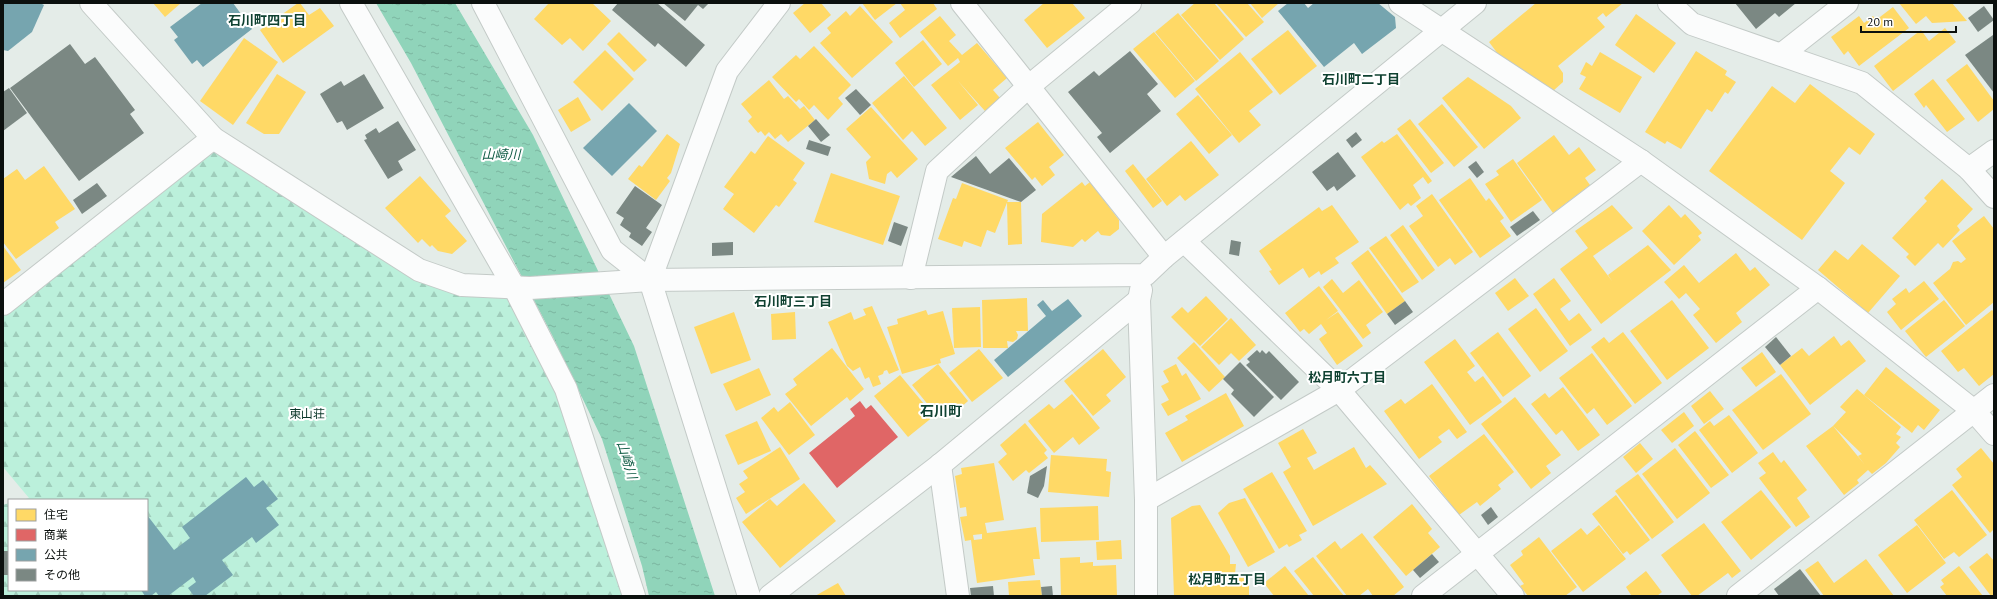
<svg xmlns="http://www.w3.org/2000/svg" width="1997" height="599" font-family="'PT Sans','Noto Sans JP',sans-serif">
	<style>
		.forest { fill: url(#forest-firs) }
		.water { fill: url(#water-ripples) }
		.homes { fill: #ffd966; fill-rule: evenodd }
		.shops { fill: #e06666 }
		.public { fill: #76a5af }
		.building { fill: #7b8883 }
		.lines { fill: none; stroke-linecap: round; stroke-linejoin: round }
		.minor-casing { stroke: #c3cac7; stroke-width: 24 }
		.minor { stroke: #fbfcfc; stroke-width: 22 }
		.labels { text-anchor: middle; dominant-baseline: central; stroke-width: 4; stroke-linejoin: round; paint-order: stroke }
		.park-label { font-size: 12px; fill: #0a3628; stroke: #fff }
		.neighbourhood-label { font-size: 13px; font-weight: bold; fill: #0f4131; stroke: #fff }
		.water-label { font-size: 13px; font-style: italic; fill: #0f5b44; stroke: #fff }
		.quarter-label { font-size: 14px; font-weight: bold; fill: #0f4131; stroke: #fff }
	</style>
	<defs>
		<pattern id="forest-firs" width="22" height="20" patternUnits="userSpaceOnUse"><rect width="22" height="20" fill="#bbf0db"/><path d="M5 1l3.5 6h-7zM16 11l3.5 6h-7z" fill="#9fcdbb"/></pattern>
		<pattern id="water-ripples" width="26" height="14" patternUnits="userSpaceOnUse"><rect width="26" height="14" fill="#90d4ba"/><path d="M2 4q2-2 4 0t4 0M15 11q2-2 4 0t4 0" fill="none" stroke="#7bb59f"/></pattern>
	</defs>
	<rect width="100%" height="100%" fill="#e4ece8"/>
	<polygon class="forest" points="213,138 419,270 530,288 532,324 634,596 3,596 3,505 9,503 9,590 147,590 147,500 22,500 29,498 3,467 3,304"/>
	<polygon class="water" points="376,3 455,3 533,135 634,346 715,596 649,596 642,566 602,439 552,335 411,63"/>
	<g class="homes">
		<polygon points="153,3 181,3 165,17"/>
		<polygon points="298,3 300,3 309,15 320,8 334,26 283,63 260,30"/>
		<polygon points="549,3 592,3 611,21 583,51 570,38 562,45 534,19"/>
		<polygon points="805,3 821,3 831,15 810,33 793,13"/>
		<polygon points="862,3 897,3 875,20"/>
		<polygon points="900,3 933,3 937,9 900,38 889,23 905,10"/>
		<polygon points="1044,3 1072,3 1085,18 1047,48 1024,20"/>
		<polygon points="1195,3 1214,3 1244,39 1220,60 1181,15"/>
		<polygon points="1216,3 1247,3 1264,22 1246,37"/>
		<polygon points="1250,3 1279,3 1262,18"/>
		<polygon points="1536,3 1623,3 1606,17 1603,13 1597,18 1605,27 1558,66 1563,73 1563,82 1553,91 1501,58 1489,42"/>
		<polygon points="1899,3 1952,3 1967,21 1932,23 1926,16 1916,24"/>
		<polygon points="860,6 893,42 852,78 820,43 831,33 827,28 846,11 850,16"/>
		<polygon points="1893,7 1909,28 1859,66 1848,51 1844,55 1831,37 1859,16 1864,23 1873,16 1876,20"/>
		<polygon points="1178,13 1219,61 1196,81 1155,32"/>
		<polygon points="1636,14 1676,43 1654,73 1615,45"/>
		<polygon points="940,16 956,35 949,41 962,55 977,43 1007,78 993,90 1000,98 985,111 958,81 978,105 960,120 931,85 960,62 958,58 948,66 920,32"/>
		<polygon points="1945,28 1956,42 1893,91 1874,66 1921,30 1929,41"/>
		<polygon points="1288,30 1317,66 1280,95 1251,59"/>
		<polygon points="619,32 647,60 634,72 607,44"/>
		<polygon points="1154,32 1195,81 1175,98 1133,49"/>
		<polygon points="244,38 278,62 233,125 200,101"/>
		<polygon points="923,40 942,64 914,87 895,63"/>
		<polygon points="814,46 851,85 838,98 843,104 828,120 814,105 809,110 799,99 796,102 772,77 796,55 800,59"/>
		<polygon points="605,50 634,79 602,111 573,82"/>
		<polygon points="1696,51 1727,71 1725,75 1736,82 1728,94 1725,92 1712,112 1707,109 1681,149 1667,141 1665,144 1645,132"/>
		<polygon points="1240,52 1273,92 1249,111 1261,125 1239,143 1195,89"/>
		<polygon points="1600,52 1642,77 1620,113 1579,89 1586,77 1580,74 1586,62 1592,66"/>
		<polygon points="1967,64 1994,101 1994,109 1978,122 1946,80"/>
		<polygon points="277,74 306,92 279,134 264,134 246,123"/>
		<polygon points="904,76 947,128 925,146 912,131 903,140 872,103"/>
		<polygon points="1468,77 1511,106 1521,118 1484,149 1442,98"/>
		<polygon points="1933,79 1965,119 1947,132 1926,105 1924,108 1914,94"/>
		<polygon points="769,80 784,99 788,96 800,109 804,106 815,120 788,142 781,134 775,139 769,132 765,136 761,131 758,133 748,121 752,117 741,104"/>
		<polygon points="1810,84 1875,134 1860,155 1849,147 1830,171 1845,183 1802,240 1709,171 1772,86 1795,103"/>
		<polygon points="1198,95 1232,135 1209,154 1176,114"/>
		<polygon points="578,97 591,120 571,132 558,110"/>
		<polygon points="1442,104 1478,147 1454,167 1418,124"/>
		<polygon points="871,107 918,159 897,178 891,171 887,174 885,184 869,179 866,162 871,157 846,129"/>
		<polygon points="1410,119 1444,163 1431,173 1397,129"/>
		<polygon points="1038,122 1064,155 1049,167 1055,175 1042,186 1035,177 1032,180 1005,148"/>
		<polygon points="667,134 680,144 671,173 667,178 670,181 656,200 628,179 639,165 642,167"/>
		<polygon points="1397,134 1432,181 1428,184 1423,177 1413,185 1421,198 1411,206 1408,203 1400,210 1361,157 1382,141 1384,143"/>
		<polygon points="1554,135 1569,155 1579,147 1596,170 1585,178 1590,185 1553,213 1517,163"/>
		<polygon points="768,136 805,163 793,180 797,183 779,207 776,205 754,233 723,209 734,194 724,187 751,151 755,154"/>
		<polygon points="1191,141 1219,175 1185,201 1180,195 1167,206 1146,179"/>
		<polygon points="1513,159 1542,200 1511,222 1485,184 1499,175 1496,171"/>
		<polygon points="1133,164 1162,201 1153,208 1125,171"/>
		<polygon points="44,166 75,209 55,222 59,228 16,259 3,242 3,179 17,169 25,180"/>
		<polygon points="831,173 900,196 883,245 814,222"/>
		<polygon points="420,176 451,211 445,216 467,241 452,254 438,251 432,245 430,247 422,239 418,243 385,208"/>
		<polygon points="1470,178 1486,201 1489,198 1504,218 1500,221 1511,236 1480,258 1439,200"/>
		<polygon points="1942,179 1973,209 1957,226 1960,230 1943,248 1938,243 1915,266 1906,257 1909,254 1892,238 1927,201 1924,198"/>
		<polygon points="1082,182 1085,186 1090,182 1119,220 1119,229 1110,236 1101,235 1098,231 1085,242 1082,239 1073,247 1041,242 1042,214"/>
		<polygon points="962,183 1008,200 995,233 987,230 981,247 964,241 962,247 938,239 953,198 956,199"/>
		<polygon points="1432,194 1473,252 1455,265 1450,258 1438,267 1409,226 1423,216 1416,206"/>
		<polygon points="1007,202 1021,202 1022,244 1008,245"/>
		<polygon points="1332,205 1359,242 1335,258 1339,263 1321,275 1319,271 1309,278 1303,268 1279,285 1269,271 1272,270 1259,251 1319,207 1322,211"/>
		<polygon points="1612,205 1633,228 1593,256 1612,281 1608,275 1648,245 1671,270 1601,324 1560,269 1588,248 1575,231"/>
		<polygon points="1669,205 1681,218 1685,214 1702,233 1698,236 1701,240 1674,265 1642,231"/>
		<polygon points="1984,216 1994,229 1994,302 1966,325 1933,283 1950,269 1953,262 1958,261 1961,263 1966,259 1952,241"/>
		<polygon points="1403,225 1435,270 1422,280 1390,235"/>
		<polygon points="1386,236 1419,282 1402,293 1369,248"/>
		<polygon points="1862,244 1900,276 1868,313 1818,270 1835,250 1848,260"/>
		<polygon points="3,246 21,270 3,283"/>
		<polygon points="1368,250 1405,301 1387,314 1351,263"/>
		<polygon points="1736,253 1750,271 1755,267 1770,285 1736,313 1742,322 1716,343 1693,315 1700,309 1686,293 1679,299 1664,282 1684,265 1699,283"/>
		<polygon points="1515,278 1529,296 1508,311 1495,293"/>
		<polygon points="1554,278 1571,301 1560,309 1569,321 1579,313 1592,330 1570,346 1533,294"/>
		<polygon points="1332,279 1343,293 1359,280 1383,312 1366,325 1371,333 1363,339 1323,287"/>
		<polygon points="1924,281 1939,299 1901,330 1887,312 1896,304 1892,299 1906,288 1909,293"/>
		<polygon points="1319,286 1338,311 1326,320 1338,312 1363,346 1337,365 1319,339 1327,333 1321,324 1309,334 1304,329 1300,332 1285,313"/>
		<polygon points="1206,296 1228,319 1200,346 1171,317 1182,307 1188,313"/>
		<polygon points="1027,298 1028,331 1016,331 1018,335 1017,339 1013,342 1007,341 1008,348 983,348 982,300"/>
		<polygon points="1672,300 1709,348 1667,380 1630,331"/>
		<polygon points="1944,300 1965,326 1926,357 1905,331"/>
		<polygon points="872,306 899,370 889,374 887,370 884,371 883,374 878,376 881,384 873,387 869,377 865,379 860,367 853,371 847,366 828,322 851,312 854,320 866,315 863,309"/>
		<polygon points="980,307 981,347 954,348 952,308"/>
		<polygon points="1536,308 1568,351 1540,372 1508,329"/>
		<polygon points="926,310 928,315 943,311 955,354 940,359 941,363 902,374 887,327 898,324 897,319"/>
		<polygon points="1992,310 1994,312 1994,374 1979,386 1964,368 1958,372 1941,351"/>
		<polygon points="734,312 751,360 711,374 694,327"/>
		<polygon points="795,312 796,339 772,340 771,314"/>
		<polygon points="1231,318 1256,345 1239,361 1231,353 1219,365 1201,347"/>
		<polygon points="1498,332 1531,376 1503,397 1470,353"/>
		<polygon points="1623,332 1662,383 1635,404 1591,347 1604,337 1609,343"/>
		<polygon points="1834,336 1841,346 1849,340 1866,361 1810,405 1780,365 1802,348 1809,356"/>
		<polygon points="1455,339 1475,366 1467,372 1475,382 1483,376 1502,402 1470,425 1424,362"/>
		<polygon points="1194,342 1225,377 1209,392 1177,358"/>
		<polygon points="832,348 864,389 850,401 847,397 811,426 785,394 797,385 793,379"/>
		<polygon points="979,349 1003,378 972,402 949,373"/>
		<polygon points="1103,349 1126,377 1106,395 1111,401 1093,416 1064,381"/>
		<polygon points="1762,352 1776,372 1756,387 1741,368"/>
		<polygon points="1592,353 1632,406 1607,425 1594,408 1587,414 1559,378"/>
		<polygon points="938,364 968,401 959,409 954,403 938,417 912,385"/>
		<polygon points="1176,364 1182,376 1186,373 1201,399 1168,416 1161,404 1169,400 1161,386 1169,382 1163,371"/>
		<polygon points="1886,367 1940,410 1924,430 1918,425 1912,433 1864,395"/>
		<polygon points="759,368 771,395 736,411 723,384"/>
		<polygon points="1781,374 1811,414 1763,450 1732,410"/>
		<polygon points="900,375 934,416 908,437 874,396"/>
		<polygon points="1432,384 1467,432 1457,439 1449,429 1438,437 1442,442 1419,459 1384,411 1401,399 1405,404"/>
		<polygon points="1563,387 1600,435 1578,451 1562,430 1556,435 1531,404 1545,393 1549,398"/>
		<path d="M1857 389 1901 427 1896 434 1901 437 1896 443 1900 447 1886 463 1872 474 1868 470 1857 480 1859 483 1844 495 1806 446 1833 426 1846 412 1840 407ZM1833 426 1862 454 1858 456 1865 465Z"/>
		<polygon points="1710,391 1724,409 1704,424 1691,406"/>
		<polygon points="1226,393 1244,426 1182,462 1165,433 1188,420 1185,416"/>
		<polygon points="1072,394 1100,428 1079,445 1073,437 1054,453 1028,421 1049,404 1054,409"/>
		<polygon points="1515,397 1561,455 1546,466 1551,473 1531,489 1481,424"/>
		<polygon points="790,402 815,435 789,455 761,418 774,407 778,412"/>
		<polygon points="1684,412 1694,426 1672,443 1661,430"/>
		<polygon points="1729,415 1758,453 1732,473 1699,430 1710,421 1714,426"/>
		<polygon points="757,421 771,451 738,465 725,435"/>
		<polygon points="1025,423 1047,450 1044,453 1048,458 1029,473 1026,470 1013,481 998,462 1007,454 1000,445"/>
		<polygon points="1303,429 1317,453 1307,458 1314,470 1354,447 1366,468 1370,465 1387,484 1313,526 1283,472 1291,467 1278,443"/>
		<polygon points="1695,431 1729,475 1711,488 1678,445"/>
		<polygon points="1484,434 1514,472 1498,485 1501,489 1480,506 1477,502 1459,515 1429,476"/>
		<polygon points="1640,443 1653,459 1636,473 1623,457"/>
		<polygon points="780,447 800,479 746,514 736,498 745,492 739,484 748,478 743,471"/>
		<polygon points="1675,448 1710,493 1677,519 1642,474"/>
		<polygon points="1981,448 1994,464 1994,529 1990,533 1952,485 1962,477 1956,469"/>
		<polygon points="1773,452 1781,463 1784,460 1807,490 1797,498 1810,517 1796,527 1759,478 1766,473 1758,463"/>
		<polygon points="1051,455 1107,459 1106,471 1111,472 1109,497 1048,492"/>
		<path d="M994 463 1004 520 985 523 987 533 1036 527 1040 559H1033L1035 575 977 583 971 540 965 541 960 517 967 516 966 507 960 508 955 476 962 474 961 468ZM982 534V539L974 540 973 535Z"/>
		<polygon points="1272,472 1307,531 1299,535 1302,540 1289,547 1287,544 1279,549 1243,489"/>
		<polygon points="1638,474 1674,522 1652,539 1615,491"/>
		<polygon points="804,483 836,521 780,568 742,522 770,499 777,506"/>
		<polygon points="1761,490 1791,527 1751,560 1721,522"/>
		<polygon points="1952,490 1987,535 1959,557 1954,552 1944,559 1914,520"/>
		<polygon points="1616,495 1650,540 1630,555 1627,551 1623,554 1592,514"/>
		<polygon points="1245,498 1275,552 1248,567 1218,513 1229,503"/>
		<polygon points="1412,504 1432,529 1428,533 1440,547 1406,576 1373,537"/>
		<polygon points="1200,505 1230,556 1230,564 1236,564 1235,574 1244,574 1249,580 1249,596 1174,596 1171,518 1192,506"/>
		<polygon points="1098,506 1099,540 1041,542 1040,508"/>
		<polygon points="1704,523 1741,571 1732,578 1728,573 1697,596 1692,596 1661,555"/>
		<polygon points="1599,525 1626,559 1583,592 1551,551 1581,528 1587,535"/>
		<polygon points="1917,525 1946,563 1907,593 1878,555"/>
		<polygon points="1362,533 1404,587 1393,596 1373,596 1368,589 1359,596 1347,596 1316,556 1335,541 1341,549"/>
		<polygon points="1539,537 1577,587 1565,596 1528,596 1520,586 1524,584 1510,565 1523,555 1521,551"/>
		<polygon points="1121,540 1122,559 1097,560 1096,542"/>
		<polygon points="1987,553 1994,561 1994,596 1991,596 1969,567"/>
		<polygon points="1080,557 1080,563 1093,562 1093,566 1116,565 1117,596 1061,596 1060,558"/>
		<polygon points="1313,557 1344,596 1314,596 1294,571"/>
		<polygon points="1866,559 1894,596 1824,596 1805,570 1818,561 1834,583"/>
		<polygon points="1285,566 1309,596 1274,596 1264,583"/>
		<polygon points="1959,566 1983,596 1947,596 1940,587 1944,584 1941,580"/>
		<polygon points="1646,571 1662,592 1657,596 1630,596 1631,595 1626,587"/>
		<polygon points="1040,580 1042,596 1009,596 1008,582"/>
		<polygon points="838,583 846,596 815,596"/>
	</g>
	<polygon class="shops" points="860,401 866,409 871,405 898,437 837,488 809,453 855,416 850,409"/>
	<g class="public">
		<polygon points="3,3 40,3 44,5 32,32 8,51 3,50"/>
		<polygon points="202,3 233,3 252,29 203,67 197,60 192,64 174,40 178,37 170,27"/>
		<polygon points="1288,3 1304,3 1308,8 1314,3 1378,3 1395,17 1396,28 1362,54 1354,43 1324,67 1278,11"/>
		<polygon points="629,103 657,131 612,176 583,148"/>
		<polygon points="1068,299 1082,316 1008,377 994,360 1046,316 1037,305 1043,300 1052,311"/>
		<polygon points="246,477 254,487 263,480 278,499 266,508 279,525 256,543 252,537 222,560 233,575 205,596 194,596 188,588 196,582 193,577 168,596 159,596 156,592 151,596 145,596 141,590 147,590 147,515 174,550 190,538 182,527"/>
	</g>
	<g class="building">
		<polygon points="618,3 657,3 705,45 686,67 658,43 655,47 612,10"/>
		<polygon points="663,3 709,3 703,9 698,5 685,21"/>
		<polygon points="1735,3 1796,3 1779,17 1775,13 1756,29"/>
		<polygon points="1984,6 1994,20 1978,32 1968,18"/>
		<polygon points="1993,35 1994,36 1994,93 1965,55"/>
		<polygon points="70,44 85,64 95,57 135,110 130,114 144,133 79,181 10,88"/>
		<polygon points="1130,51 1158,84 1147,94 1161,111 1110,153 1097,137 1102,133 1068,92 1094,71 1099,76"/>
		<polygon points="364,74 384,108 347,130 342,121 337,123 320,94 341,81 344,86"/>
		<polygon points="9,88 27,113 3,131 3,92"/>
		<polygon points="856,89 871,105 860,115 845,98"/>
		<polygon points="816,119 830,135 821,142 808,126"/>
		<polygon points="398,121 416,150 398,161 403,170 388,179 364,140 367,139 365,135 376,128 379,133"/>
		<polygon points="1356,132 1362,140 1352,148 1346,140"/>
		<polygon points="809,140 831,147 828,156 806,149"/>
		<polygon points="1338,152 1356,176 1337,191 1334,186 1327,191 1312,172"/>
		<polygon points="976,156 990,174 1009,158 1036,190 1021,202 951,177"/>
		<polygon points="1476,161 1484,172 1477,178 1468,167"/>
		<polygon points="97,183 107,196 82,214 73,200"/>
		<polygon points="635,186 662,205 646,228 652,232 642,246 629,237 631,233 620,225 624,218 616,213"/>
		<polygon points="1533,211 1540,220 1517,236 1510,227"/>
		<polygon points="894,222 908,227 901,246 888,241"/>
		<polygon points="1231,240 1241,242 1239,256 1229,254"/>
		<polygon points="733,242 733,255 712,256 712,243"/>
		<polygon points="1405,301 1413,312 1395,325 1387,314"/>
		<polygon points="1776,337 1791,356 1780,365 1765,347"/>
		<polygon points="1257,350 1260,353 1262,350 1266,354 1269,351 1299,382 1281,400 1246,365 1250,362 1247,359"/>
		<polygon points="1240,362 1274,397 1254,417 1231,394 1234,390 1223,379"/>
		<polygon points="1047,466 1044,486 1038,498 1027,493 1030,476"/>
		<polygon points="1491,507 1498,517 1488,525 1481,515"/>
		<rect x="3" y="551" width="6" height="24"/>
		<polygon points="1432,554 1439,562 1420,578 1413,570"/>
		<polygon points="1800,569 1821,596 1779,596 1774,589"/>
		<polygon points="993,586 994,596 971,596 970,588"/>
		<polygon points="1052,586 1053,596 1042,596 1041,587"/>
	</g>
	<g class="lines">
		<g class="minor-casing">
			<g id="minor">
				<polyline points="91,3 213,138 419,270 462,285 530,288 650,280 1145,275 1164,257 1475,3"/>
				<polyline points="351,3 514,287 566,389 634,596"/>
				<polyline points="483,3 612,250 650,280 749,596"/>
				<polyline points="962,3 1164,257"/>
				<polyline points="1400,3 1641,161 1818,288 1974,411 1994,434"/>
				<polyline points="1669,3 1692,24 1862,83 1969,169 1994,197"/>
				<polyline points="1782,54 1847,3"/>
				<polyline points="1969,169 1994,151"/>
				<polyline points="1184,241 1339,390 1513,596"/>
				<polyline points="911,278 937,171 1028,87 1130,3"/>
				<polyline points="650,280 727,71 779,3"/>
				<polyline points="1141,290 1139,300 1146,500 1146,596"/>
				<polyline points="3,304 213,138"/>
				<polyline points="940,465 958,596"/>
				<polyline points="1146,500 1339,390 1641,161"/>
				<polyline points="770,596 940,465 1139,300"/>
				<polyline points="1423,596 1818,288"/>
				<polyline points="1738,596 1994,395"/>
			</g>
		</g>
		<use href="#minor" class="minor"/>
	</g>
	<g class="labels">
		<g class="park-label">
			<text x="307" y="413">東山荘</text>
		</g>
		<g class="neighbourhood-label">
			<text x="267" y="20">石川町四丁目</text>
			<text x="1361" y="79">石川町二丁目</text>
			<text x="793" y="301">石川町三丁目</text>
			<text x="1347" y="377">松月町六丁目</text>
			<text x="1227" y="579">松月町五丁目</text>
		</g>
		<g class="water-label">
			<text x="501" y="154">山崎川</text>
			<text transform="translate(627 460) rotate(73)">山崎川</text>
		</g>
		<g class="quarter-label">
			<text x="941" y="411">石川町</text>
		</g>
	</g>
	<rect width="1997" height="599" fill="none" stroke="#0b100e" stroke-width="8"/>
	<rect x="8" y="499" width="140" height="92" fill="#ffffff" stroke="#9d9f9f"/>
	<rect x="16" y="509" width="20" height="12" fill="#ffd966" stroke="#9d9f9f"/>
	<text x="44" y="519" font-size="12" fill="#0b100e">住宅</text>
	<rect x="16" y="529" width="20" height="12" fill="#e06666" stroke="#9d9f9f"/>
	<text x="44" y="539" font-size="12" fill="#0b100e">商業</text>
	<rect x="16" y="549" width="20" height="12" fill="#76a5af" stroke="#9d9f9f"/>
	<text x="44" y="559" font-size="12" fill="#0b100e">公共</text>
	<rect x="16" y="569" width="20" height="12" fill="#7b8883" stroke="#9d9f9f"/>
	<text x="44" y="579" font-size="12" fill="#0b100e">その他</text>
	<path d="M1861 26v6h95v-6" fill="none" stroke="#0b100e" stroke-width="2"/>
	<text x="1867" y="26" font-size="12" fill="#0b100e" stroke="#ffffff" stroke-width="3" paint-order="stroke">20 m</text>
</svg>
